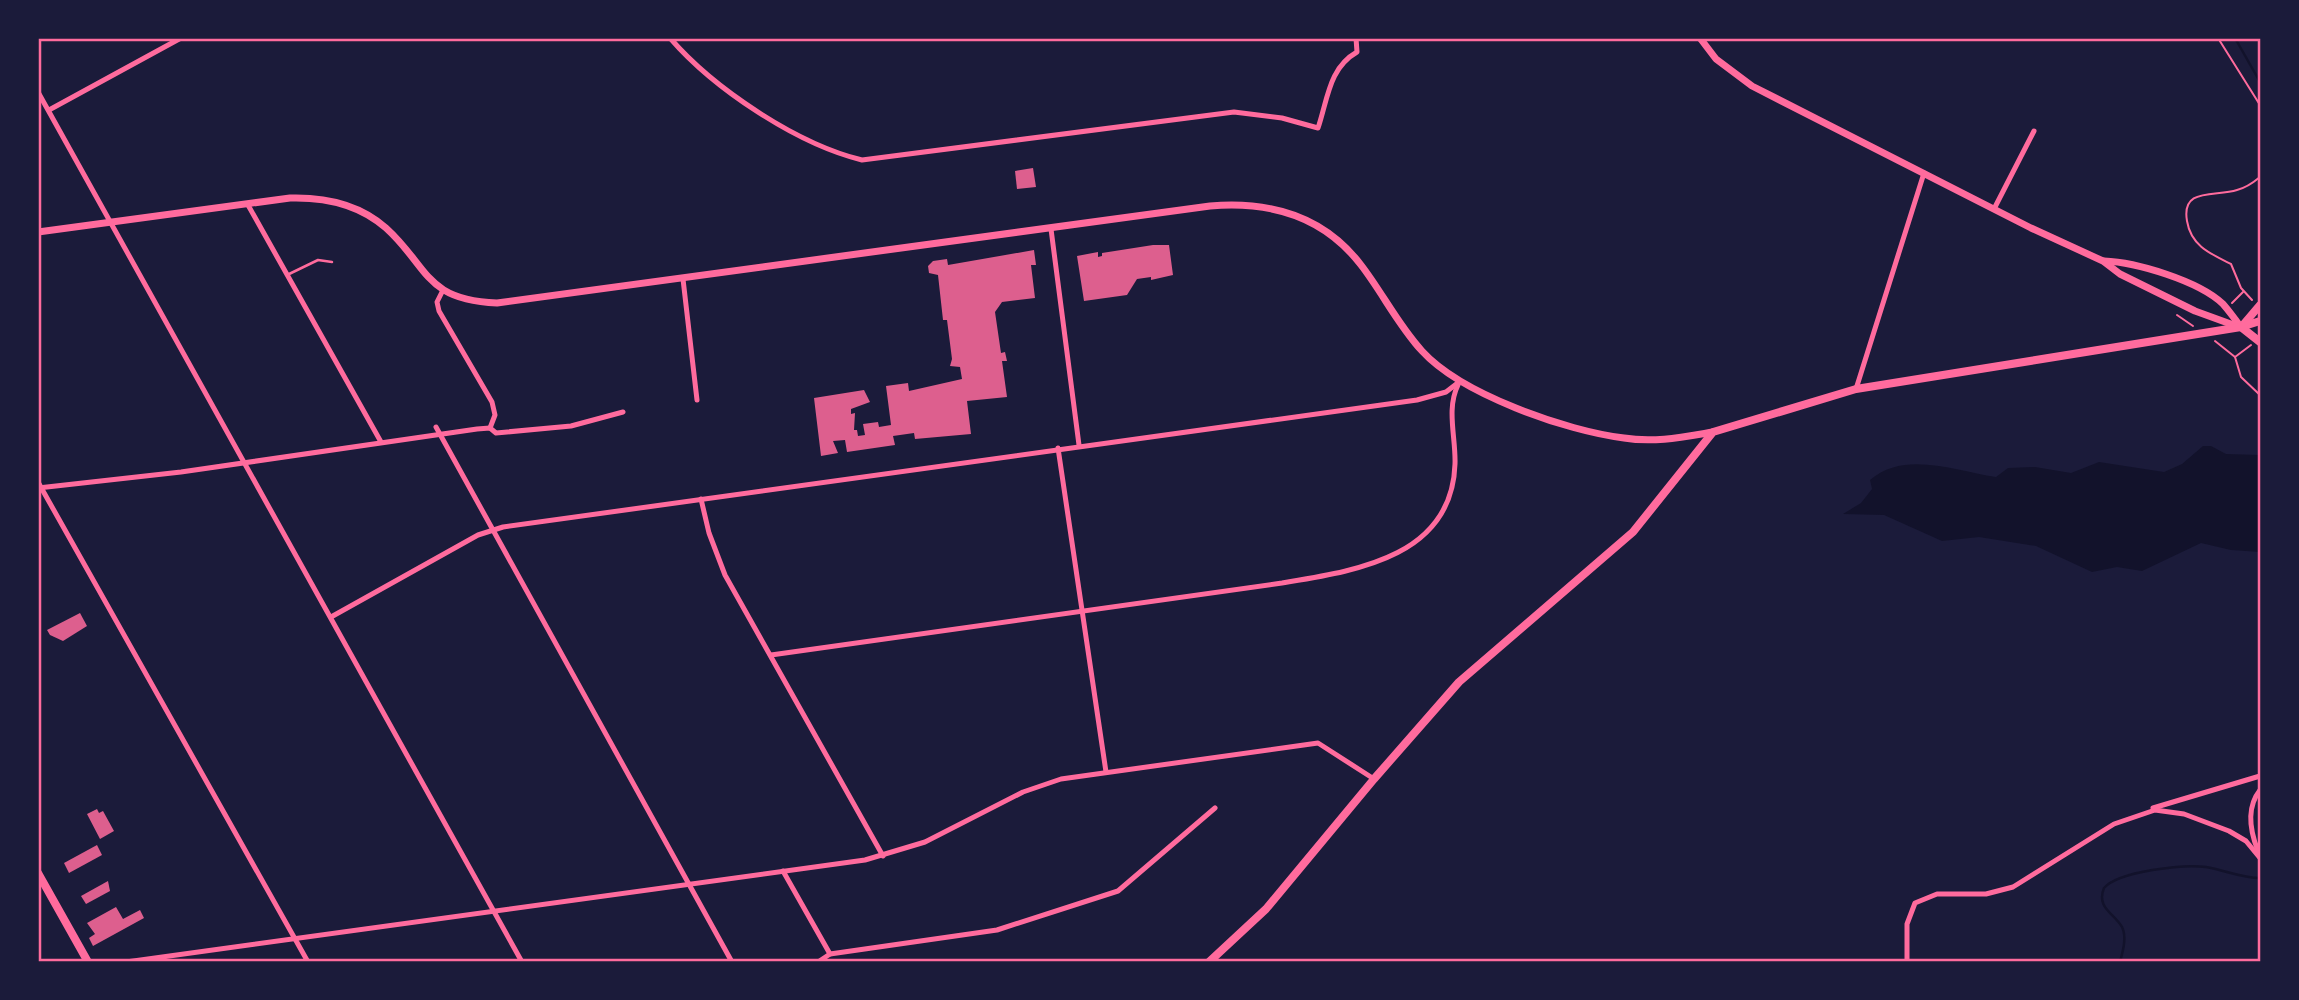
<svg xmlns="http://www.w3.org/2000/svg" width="2299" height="1000" font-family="'Alegreya Sans',sans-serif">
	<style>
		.water { fill: #12122b }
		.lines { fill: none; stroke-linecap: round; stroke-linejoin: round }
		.stream { stroke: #12122b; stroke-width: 2.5 }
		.building { fill: #dd5f8e }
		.path { stroke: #ff6b9d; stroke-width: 2 }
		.service { stroke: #ff6b9d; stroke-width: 2.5 }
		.minor { stroke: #ff6b9d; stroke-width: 5 }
		.secondary { stroke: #ff6b9d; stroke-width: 7 }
		.primary { stroke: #ff6b9d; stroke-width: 8 }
		.neatline { fill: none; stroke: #ff6b9d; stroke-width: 2.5 }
	</style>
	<rect width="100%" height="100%" fill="#1b1b3a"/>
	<path class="water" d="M2203 446H2211L2226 454 2260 455V552L2231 550 2201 543 2142 571 2117 567 2092 572 2036 546 1979 537 1942 541 1884 515 1843 514 1861 503 1872 489 1870 480C1905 450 1955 471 1996 477L2008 468 2035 467 2071 473 2099 462 2164 472 2182 464Z"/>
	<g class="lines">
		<g class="stream">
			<polyline points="2235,38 2260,82"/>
			<path d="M2120 962C2123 951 2127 937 2122 927 2114 913 2096 908 2104 888 2119 871 2184 864 2206 867 2224 870 2242 878 2260 878"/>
		</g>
	</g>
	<g class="building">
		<polygon points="1033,168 1036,187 1017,189 1015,171"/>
		<polygon points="1153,245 1169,245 1173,275 1151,280 1151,277 1137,279 1127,295 1084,301 1077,256 1098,252 1098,257 1102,256 1102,253"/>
		<polygon points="1034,250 1036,265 1031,265 1035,298 1002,302 995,312 1001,353 1005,352 1007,361 1002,361 1007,397 967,401 971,434 915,439 914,433 893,436 895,445 847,452 845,440 833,441 838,453 821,456 814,398 864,390 870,402 851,409 851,414 855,413 854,430 857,430 858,436 865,435 863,424 878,422 879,427 891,425 886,386 908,383 909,391 962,379 960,367 950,366 952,359 947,320 943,320 938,275 929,273 928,266 933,261 947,259 948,265"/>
		<polygon points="80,613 87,626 63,641 50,635 47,630"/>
		<polygon points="97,809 99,813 103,811 114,831 100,839 87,814"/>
		<polygon points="97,845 102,855 69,873 64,863"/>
		<polygon points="108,881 110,891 86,904 81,896"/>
		<polygon points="116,907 123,919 140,910 144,918 93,946 89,938 95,934 87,923"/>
	</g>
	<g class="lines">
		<g class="path">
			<polyline points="2218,38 2260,105"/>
			<path d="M2252 300 2241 288 2231 264C2211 254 2191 246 2187 221 2181 187 2215 197 2237 190 2245 188 2254 182 2260 177"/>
			<polyline points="2232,303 2243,292"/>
			<polyline points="2177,315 2193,326"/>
			<polyline points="2215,341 2235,357"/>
			<polyline points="2251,345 2235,357 2241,377 2260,395"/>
		</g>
		<polyline class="service" points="287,275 318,260 332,262"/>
		<g class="minor">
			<path d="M670 38C714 89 797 144 862 160L1234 112 1282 118 1318 128C1328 98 1329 68 1357 52L1356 38"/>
			<polyline points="38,92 522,962"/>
			<polyline points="49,110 181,38"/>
			<polyline points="248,205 381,442"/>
			<polyline points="1994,209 2034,131"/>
			<polyline points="1051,229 1079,445"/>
			<polyline points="683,279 697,400"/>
			<polyline points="443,290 437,302 439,311 492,402 495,415 490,428"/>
			<polyline points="1856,389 1924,173"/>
			<polyline points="436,427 732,962"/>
			<polyline points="1058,448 1106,772"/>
			<polyline points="38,482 308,962"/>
			<polyline points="38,488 181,472 477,429 490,428 496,433 571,426 623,412"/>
			<polyline points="701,499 709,533 725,575 883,856"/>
			<polyline points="331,617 478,535 503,527 1417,400 1446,392 1459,382"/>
			<path d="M771 655 1282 583C1354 571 1452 558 1455 464 1456 438 1446 409 1458 385"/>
			<polyline points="2153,808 2260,776"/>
			<path d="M2258 851C2250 831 2246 808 2260 790"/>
			<polyline points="783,871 830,954"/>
			<polyline points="126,962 865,860 925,842 1023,792 1061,779 1318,743 1374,779"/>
			<polyline points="818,962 830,954 997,930 1118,891 1215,808"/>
			<polyline points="1907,962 1907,924 1915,903 1937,894 1986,894 2013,887 2114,824 2155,810 2184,814 2229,831 2246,841 2260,858"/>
		</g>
		<g class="secondary">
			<polyline points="1700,38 1716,59 1752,86 2031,228 2103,261 2120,274 2195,311 2239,327"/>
			<path d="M38 232 290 198C325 197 359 204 386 228 429 267 424 300 497 303L1210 206C1269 201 1323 215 1361 265 1382 292 1398 325 1422 351 1461 394 1566 431 1624 438 1654 443 1683 437 1713 432"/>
			<path d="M2104 261C2136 262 2199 281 2223 304 2229 311 2235 319 2240 326"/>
		</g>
		<g class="primary">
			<polyline points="2243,325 2260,305"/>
			<polyline points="2241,327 2260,342"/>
			<polyline points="38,873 88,962"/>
			<polyline points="1209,962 1266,909 1374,779 1459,682 1633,532 1713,432 1856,389 2241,327 2260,321"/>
		</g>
	</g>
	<rect width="2299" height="1000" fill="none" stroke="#1b1b3a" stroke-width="80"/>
	<rect x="40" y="40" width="2219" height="920" class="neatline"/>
</svg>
